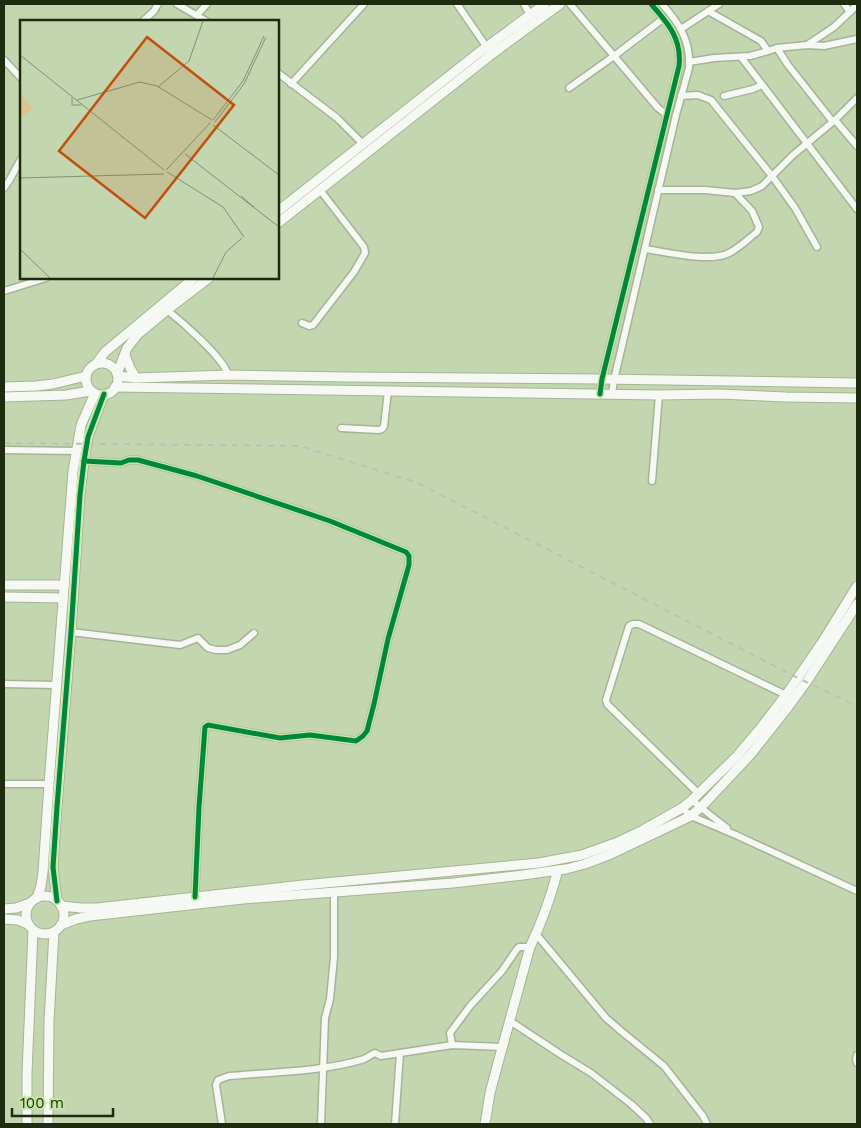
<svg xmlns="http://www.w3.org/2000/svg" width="861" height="1128" font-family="'Work Sans',sans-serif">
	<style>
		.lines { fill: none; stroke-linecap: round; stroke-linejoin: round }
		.street-casing { stroke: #a5b496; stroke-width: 9 }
		.secondary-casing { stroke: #a5b496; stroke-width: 11 }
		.street { stroke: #f6f9f3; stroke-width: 6 }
		.secondary { stroke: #f6f9f3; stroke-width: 9 }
		.rail { stroke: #bcc1b7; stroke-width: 2; stroke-dasharray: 6 6; stroke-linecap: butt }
		.cycleway-casing { stroke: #c4e6a0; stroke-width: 8 }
		.cycleway { stroke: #00873e; stroke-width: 5 }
		.inset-road { fill: none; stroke: #819270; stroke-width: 1 }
		.view { fill: #c0500d; fill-opacity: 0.15; stroke: #c0500d; stroke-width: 2.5 }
		.inset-edge { fill: none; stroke: #1f2b0f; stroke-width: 2.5 }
	</style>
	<rect width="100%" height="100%" fill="#c3d6b0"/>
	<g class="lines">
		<g class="street-casing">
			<g id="street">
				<polyline points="177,4 206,21"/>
				<polyline points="457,4 488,49"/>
				<polyline points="524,4 530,15"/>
				<polyline points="570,4 658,108 667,115"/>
				<polyline points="844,4 850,12"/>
				<polyline points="708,11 761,41 768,51"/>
				<polyline points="197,15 207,4"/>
				<polyline points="143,21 154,11 158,4"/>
				<polyline points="681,29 719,4"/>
				<polyline points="807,45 834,27 857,5"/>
				<polyline points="777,48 788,65 833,122"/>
				<polyline points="741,57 857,209"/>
				<polyline points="4,60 21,78"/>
				<polyline points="689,62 714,58 750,56 768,51 777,48 807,45 824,46 857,39"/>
				<polyline points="278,73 337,118 363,144"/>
				<polyline points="291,84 364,4"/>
				<polyline points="569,88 614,56 664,18"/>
				<polyline points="681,96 698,95 711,100 772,176 795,208 817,247"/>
				<polyline points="724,96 753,89 762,85"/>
				<polyline points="835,120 857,146"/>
				<polyline points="4,188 9,181 21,159"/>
				<polyline points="658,190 705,190 735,193 751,191 762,186 793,155 835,120 857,98"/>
				<path d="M645 249C666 252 710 263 729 253 739 248 748 239 757 232L759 227 752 211 735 193"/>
				<polyline points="4,291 46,278"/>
				<path d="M167 310C181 321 224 358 228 375"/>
				<polyline points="302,323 309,326 313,325 354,272 365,253 364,247 320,190"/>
				<path d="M600 394 602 379 679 66C682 39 668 23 651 4"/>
				<path d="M612 394 614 380 676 115 689 68C691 41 679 23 662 4"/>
				<polyline points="341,428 379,430 382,429 384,426 388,391"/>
				<polyline points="4,450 76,451"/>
				<polyline points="84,461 121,463 129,460 138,460 197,476 330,521 406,552 409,556 409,565 388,639 374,704 367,731 363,736 356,741 310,735 280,738 208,725 205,727 199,807 195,897"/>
				<polyline points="652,481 659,395"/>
				<polyline points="71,632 180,645 198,638 208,648 216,650 227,650 240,645 254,633"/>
				<polyline points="4,684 57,685"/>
				<polyline points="4,784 49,784"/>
				<polyline points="699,794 607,704 606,700 629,626 633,624 639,624 786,695"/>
				<polyline points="692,800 700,807 727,828"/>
				<polyline points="682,808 691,816 736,835 857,891"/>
				<polyline points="536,934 606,1018 621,1031 664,1066 703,1116 707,1124"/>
				<polyline points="510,1021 560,1054 591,1073 631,1104 646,1118 650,1124"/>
				<polyline points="452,1045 450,1033 470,1006 502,971 517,949 519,947 530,947"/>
				<polyline points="857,1055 856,1059 857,1063"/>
				<path d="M222 1124 216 1085 218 1080 229 1076C272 1072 319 1072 361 1060 366 1059 370 1055 375 1053L381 1056 452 1045 503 1047"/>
				<polyline points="321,1124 325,1018 330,999 334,957 334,892"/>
				<polyline points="395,1124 400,1053"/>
			</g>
		</g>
		<g class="secondary-casing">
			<g id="secondary">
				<polyline points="278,211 477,54 545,4"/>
				<polyline points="278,223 492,54 560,4"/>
				<polyline points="125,355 130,368 136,378"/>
				<circle cx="102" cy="379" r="16"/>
				<polyline points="96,364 105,352 194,278"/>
				<polyline points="117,374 127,348 138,334 167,310 209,278"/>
				<polyline points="118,376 136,378 228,375 346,377 602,379 857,383"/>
				<polyline points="4,387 36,386 53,384 86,376"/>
				<polyline points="115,387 659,395 719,394 786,397 857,398"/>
				<polyline points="4,397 66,395 91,391"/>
				<polyline points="4,585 64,585"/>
				<polyline points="4,597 63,598"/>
				<circle cx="45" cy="915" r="19"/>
				<polyline points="37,898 41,886 43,872 49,784 73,471 81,425 95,393"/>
				<polyline points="57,901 53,867 57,807 71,632 80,495 84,461 88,437 104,394"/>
				<polyline points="61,906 81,908 97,908 303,885 539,863 582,855 618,842 643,830 682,808 692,800 737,756 759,730 786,695 823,641 857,586"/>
				<polyline points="4,909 16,908 30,903"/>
				<polyline points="4,919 18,920 29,925"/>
				<polyline points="61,925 76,919 90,916 243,899 453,883 523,875 566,869 585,864 611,854 691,816 706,802 751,754 785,711 807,681 857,604"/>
				<polyline points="27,1124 27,1073 33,931"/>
				<polyline points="48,1124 49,1021 54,932"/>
				<path d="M485 1124 490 1093 498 1063 530 947C542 922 551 896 558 870"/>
			</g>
		</g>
		<use href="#street" class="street"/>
		<use href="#secondary" class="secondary"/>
		<polyline class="rail" points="4,443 300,446 418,483 798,678 857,706"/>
		<g class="cycleway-casing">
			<g id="cycleway">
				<path d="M600 394 602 379 679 66C682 39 668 23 651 4"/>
				<polyline points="84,461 121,463 129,460 138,460 197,476 330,521 406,552 409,556 409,565 388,639 374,704 367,731 363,736 356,741 310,735 280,738 208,725 205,727 199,807 195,897"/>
				<polyline points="57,901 53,867 57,807 71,632 80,495 84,461 88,437 104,394"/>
			</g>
		</g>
		<use href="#cycleway" class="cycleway"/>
	</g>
	<g transform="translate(20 20)">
		<rect width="259" height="259" fill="#c3d6b0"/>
		<path d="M2 76 14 89 0 98V78Z" fill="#dbc491"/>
		<path class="inset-road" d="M0 35 144 150M138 67 169 41 183 1M52 78V85H61M57 80 120 62 137 66 192 100M193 100 223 61 244 16M195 102 224 64 246 17M193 105 259 155M165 134 259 207M146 150 190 103M147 152 203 187 224 217M0 158 144 154M221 176 234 187M0 229 30 258M193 258 206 232 222 218"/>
		<path class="view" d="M127 17 214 85 125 198 39 131Z"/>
		<rect width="259" height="259" class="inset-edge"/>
	</g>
	<rect width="861" height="1128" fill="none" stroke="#1f2b0f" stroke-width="10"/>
	<path d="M12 1108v8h101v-8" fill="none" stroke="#1f2b0f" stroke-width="2.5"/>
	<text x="20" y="1108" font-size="15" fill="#1f2b0f" stroke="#c4e6a0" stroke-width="4" paint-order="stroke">100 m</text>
</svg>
